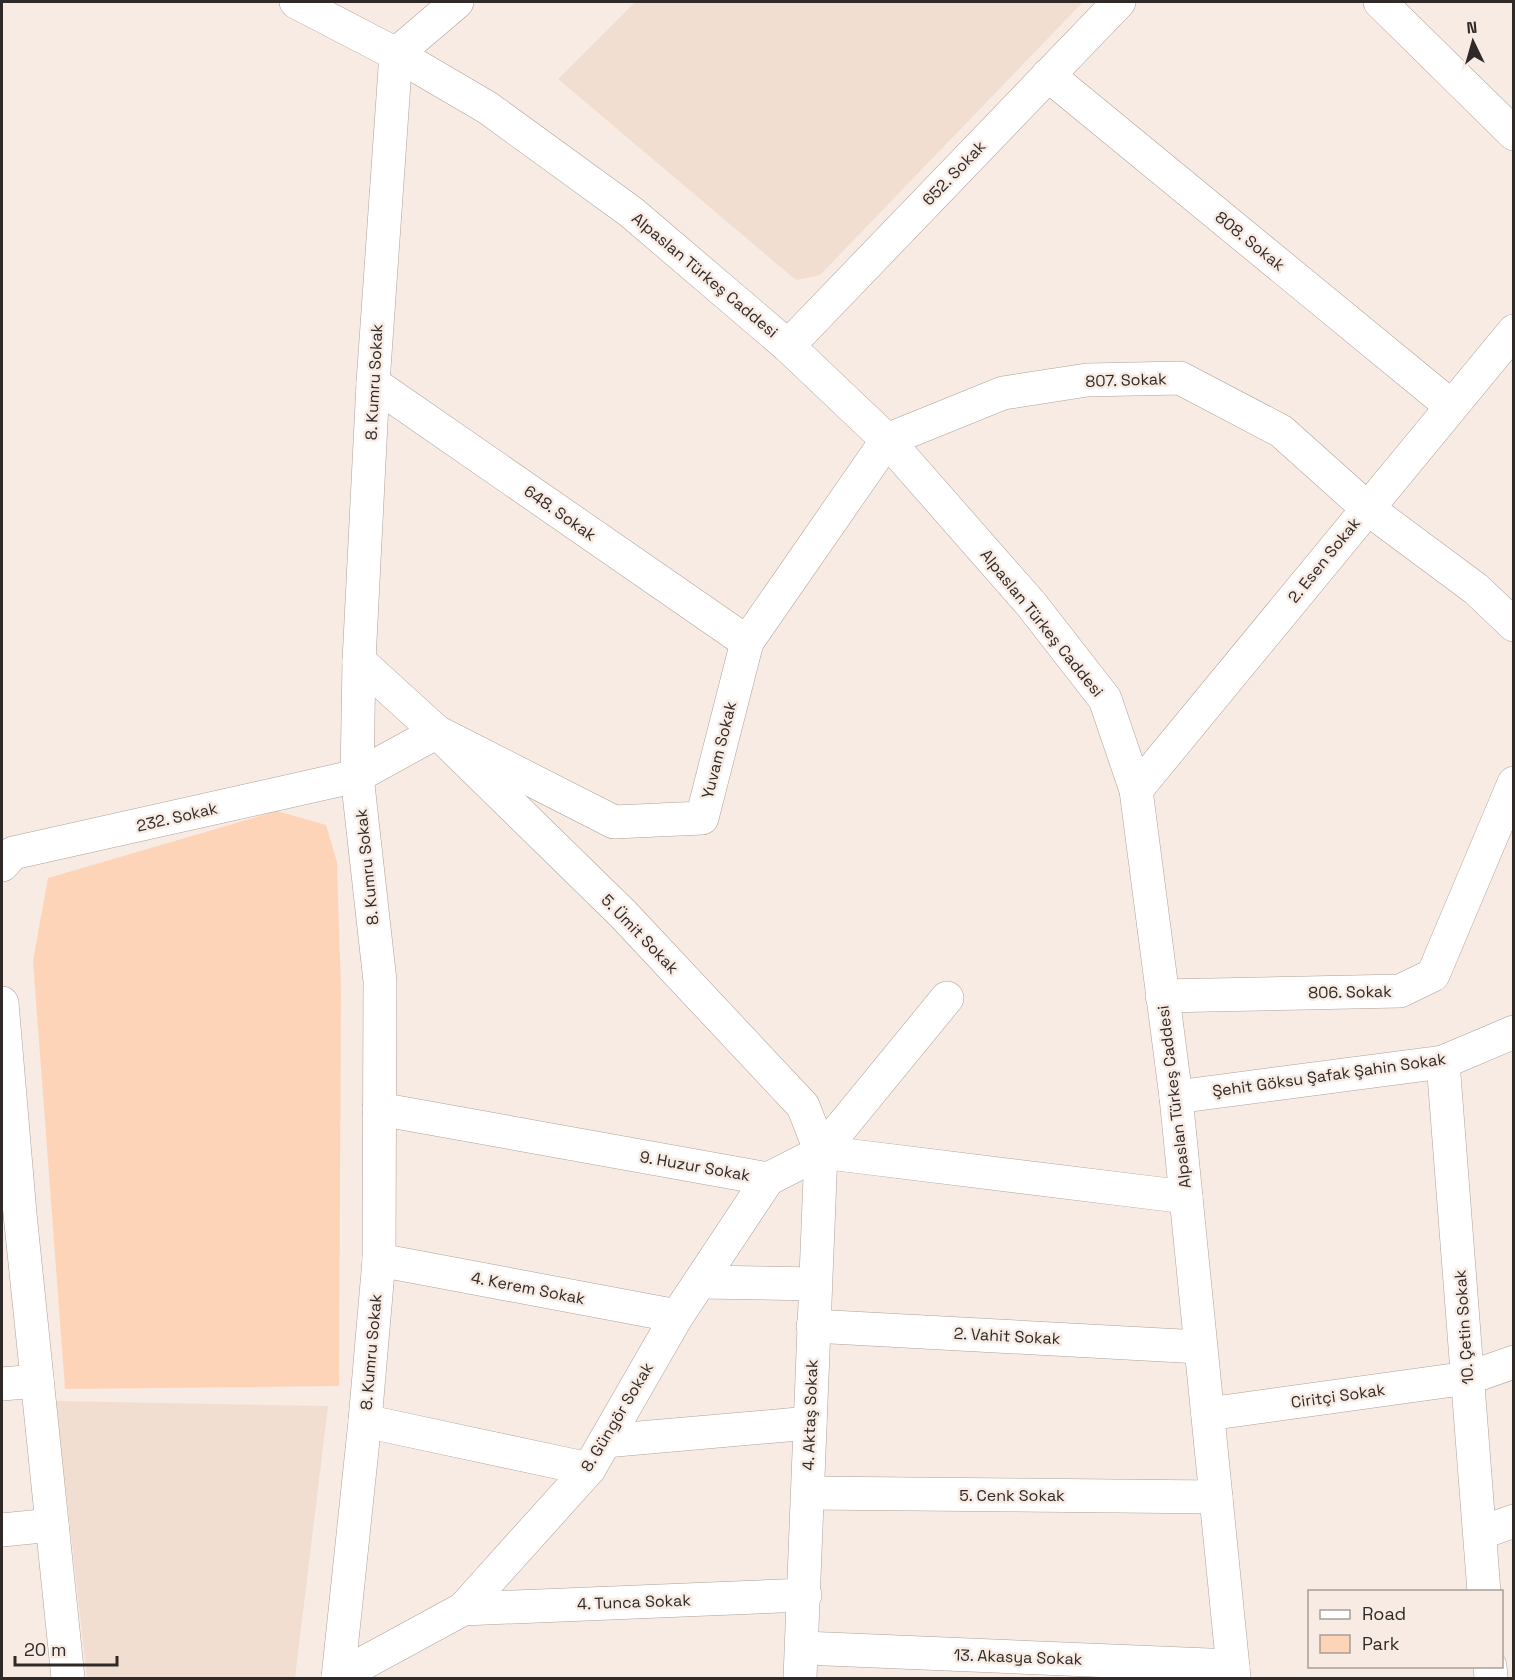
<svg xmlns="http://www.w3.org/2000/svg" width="1515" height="1680" font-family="'Space Grotesk',sans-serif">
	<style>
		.built { fill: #f1ded0 }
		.green { fill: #fed4b8 }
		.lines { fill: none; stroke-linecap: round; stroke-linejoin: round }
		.street-casing { stroke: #ada199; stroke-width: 34 }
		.secondary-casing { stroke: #ada199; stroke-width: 34 }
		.street { stroke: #fff; stroke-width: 33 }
		.secondary { stroke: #fff; stroke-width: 33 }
		.labels { text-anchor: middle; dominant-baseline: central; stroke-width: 5; stroke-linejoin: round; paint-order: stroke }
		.street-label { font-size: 16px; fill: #2f2a27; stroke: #f8ebe3 }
	</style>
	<rect width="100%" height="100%" fill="#f8ebe3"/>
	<g class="built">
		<polygon points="635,2 1083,2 820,275 796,280 558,79"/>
		<polygon points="56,1401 328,1406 295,1678 87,1678"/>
	</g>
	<polygon class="green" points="277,811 326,825 337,862 341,991 339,1386 65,1389 33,961 48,878"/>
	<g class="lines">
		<g class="street-casing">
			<g id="street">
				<polyline points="1380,2 1514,134"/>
				<polyline points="1048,75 1451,406"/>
				<polyline points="788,346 1119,2"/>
				<polyline points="373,383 747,642"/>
				<polyline points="359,661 437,732 623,914 803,1106 821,1152 800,1678"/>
				<polyline points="437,732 614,822 702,818 747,642 887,440 1003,393 1087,380 1180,378 1281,431 1367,508 1476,589 1514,625"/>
				<polyline points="1136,790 1514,331"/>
				<polyline points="2,865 13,853 357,776 437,732"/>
				<polyline points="1162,996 1400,991 1433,975 1514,783"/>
				<polyline points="2,1003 20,1214 68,1678"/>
				<polyline points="1443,1062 1484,1592"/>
				<polyline points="1176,1097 1443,1062 1514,1032"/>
				<polyline points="379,1109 768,1179 821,1152 1186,1197"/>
				<polyline points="821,1152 947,998"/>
				<polyline points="379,1260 677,1316"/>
				<polyline points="700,1282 815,1284"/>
				<polyline points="813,1326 1200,1347"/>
				<polyline points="2,1384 37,1381"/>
				<polyline points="1208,1414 1468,1378 1514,1362"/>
				<polyline points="365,1421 589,1469"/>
				<polyline points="605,1441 810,1423"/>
				<polyline points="808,1493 1216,1497"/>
				<polyline points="2,1530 52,1525"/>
				<polyline points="1480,1533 1514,1521"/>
				<polyline points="463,1609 805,1595"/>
				<polyline points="803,1648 1233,1666"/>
				<polyline points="1490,1666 1491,1678"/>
				<polyline points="338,1677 463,1609 589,1469 677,1316 768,1179"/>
				<polyline points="338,1678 365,1421 379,1260 380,981 357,776 359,661 373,383 396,54"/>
			</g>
		</g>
		<g class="secondary-casing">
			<g id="secondary">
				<polyline points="296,2 396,54 488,108 631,212 788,346 887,440 1031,604 1105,699 1136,790 1176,1097 1234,1678"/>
				<polyline points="396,54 457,2"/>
			</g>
		</g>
		<use href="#street" class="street"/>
		<use href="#secondary" class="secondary"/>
	</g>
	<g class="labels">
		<g class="street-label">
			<text transform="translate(954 173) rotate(-46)">652. Sokak</text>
			<text transform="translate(1250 241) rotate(39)">808. Sokak</text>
			<text transform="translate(705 275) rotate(40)">Alpaslan Türkeş Caddesi</text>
			<text transform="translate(1126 380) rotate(-2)">807. Sokak</text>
			<text transform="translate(374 382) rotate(-87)">8. Kumru Sokak</text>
			<text transform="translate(560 513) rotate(35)">648. Sokak</text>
			<text transform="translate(1324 560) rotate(-51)">2. Esen Sokak</text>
			<text transform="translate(1042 623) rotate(51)">Alpaslan Türkeş Caddesi</text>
			<text transform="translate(719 750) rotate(-76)">Yuvam Sokak</text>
			<text transform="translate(177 817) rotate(-13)">232. Sokak</text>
			<text transform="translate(367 867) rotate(-96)">8. Kumru Sokak</text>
			<text transform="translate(640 934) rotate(46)">5. Ümit Sokak</text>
			<text transform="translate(1350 992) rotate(-1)">806. Sokak</text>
			<text transform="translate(1329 1075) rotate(-8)">Şehit Göksu Şafak Şahin Sokak</text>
			<text transform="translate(1174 1097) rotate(-97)">Alpaslan Türkeş Caddesi</text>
			<text transform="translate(695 1166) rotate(10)">9. Huzur Sokak</text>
			<text transform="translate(528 1288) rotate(11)">4. Kerem Sokak</text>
			<text transform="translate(1464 1327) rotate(-94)">10. Çetin Sokak</text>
			<text transform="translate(1007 1336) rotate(3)">2. Vahit Sokak</text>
			<text transform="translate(371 1352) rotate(-85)">8. Kumru Sokak</text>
			<text transform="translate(1338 1396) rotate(-8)">Ciritçi Sokak</text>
			<text transform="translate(810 1415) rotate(-88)">4. Aktaş Sokak</text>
			<text transform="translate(617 1417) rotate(-59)">8. Güngör Sokak</text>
			<text x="1012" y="1495">5. Cenk Sokak</text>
			<text transform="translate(634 1602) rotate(-2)">4. Tunca Sokak</text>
			<text transform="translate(1018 1657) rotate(2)">13. Akasya Sokak</text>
		</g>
	</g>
	<rect width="1515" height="1680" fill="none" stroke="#2f2a27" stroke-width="6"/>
	<rect x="1308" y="1590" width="195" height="78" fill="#f8ebe3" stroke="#a89e98" stroke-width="1.5"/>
	<rect x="1320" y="1610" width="30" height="9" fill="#ffffff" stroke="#a89e98" stroke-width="1.5"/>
	<text x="1362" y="1620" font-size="18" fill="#2f2a27">Road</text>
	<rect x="1320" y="1635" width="30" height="18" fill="#fed4b8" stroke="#a89e98" stroke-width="1.5"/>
	<text x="1362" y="1650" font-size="18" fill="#2f2a27">Park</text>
	<g transform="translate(1473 42) rotate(355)" stroke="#f8ebe3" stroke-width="4.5" paint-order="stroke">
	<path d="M0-4.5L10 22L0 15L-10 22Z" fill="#2f2a27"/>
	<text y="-9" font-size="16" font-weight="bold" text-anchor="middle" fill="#2f2a27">N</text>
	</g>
	<path d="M15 1656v9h102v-9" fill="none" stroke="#2f2a27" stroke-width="3"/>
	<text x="24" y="1656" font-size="18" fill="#2f2a27" stroke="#f8ebe3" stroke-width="4.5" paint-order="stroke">20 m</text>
</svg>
